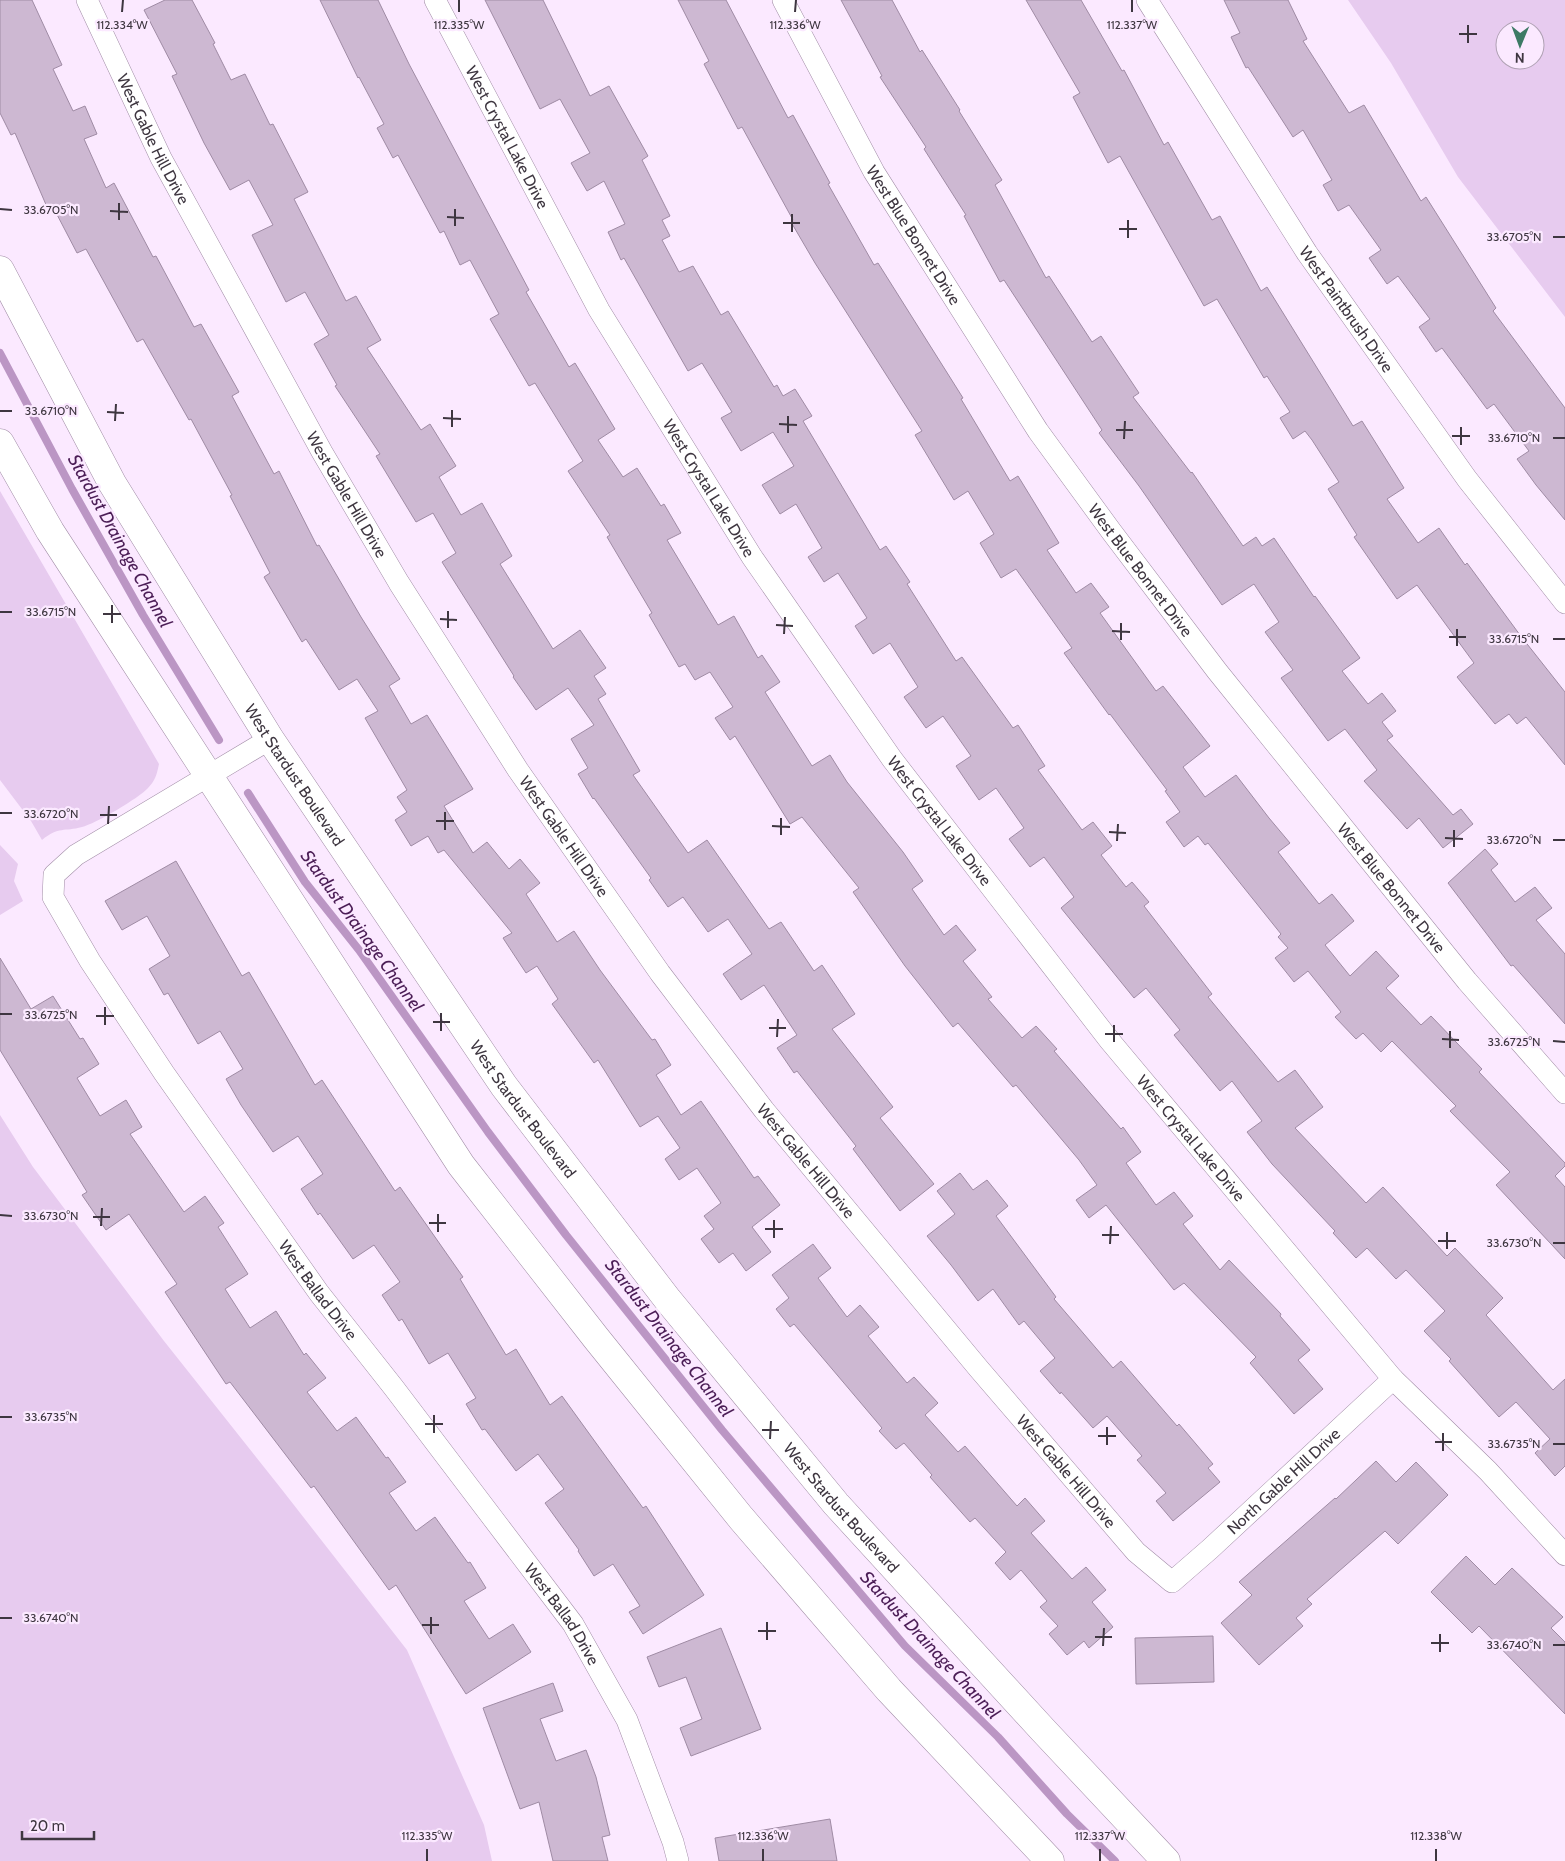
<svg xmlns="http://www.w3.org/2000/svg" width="1565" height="1861" font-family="Cabin,sans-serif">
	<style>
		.green { fill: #e7cbef; fill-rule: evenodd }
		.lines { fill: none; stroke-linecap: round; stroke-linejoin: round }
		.stream { stroke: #bb96c4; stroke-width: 8 }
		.building { fill: #cdb8d2; stroke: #9f8ba4 }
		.street-casing { stroke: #a28ea7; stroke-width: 22 }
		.secondary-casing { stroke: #a28ea7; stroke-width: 29 }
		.street { stroke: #fff; stroke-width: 21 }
		.secondary { stroke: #fff; stroke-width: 28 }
		.ticks { fill: none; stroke: #3e3640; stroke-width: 2 }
		.labels { text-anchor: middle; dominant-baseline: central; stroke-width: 4.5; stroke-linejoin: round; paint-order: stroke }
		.street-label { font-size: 16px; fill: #3e3640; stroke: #fbe9ff }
		.water-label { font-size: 18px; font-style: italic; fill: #4b1d56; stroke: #fbe9ff }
		.ticks-label { font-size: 12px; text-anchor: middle; fill: #3e3640; stroke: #fbe9ff; stroke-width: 4.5; stroke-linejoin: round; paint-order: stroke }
	</style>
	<rect width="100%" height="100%" fill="#fbe9ff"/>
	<g class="green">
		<path d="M1348 0H1565V317L1458 177 1391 63ZM1505 30H1535V60H1505Z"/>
		<path d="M0 491 159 764C157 774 155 781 148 788 139 798 95 824 82 827 64 832 59 826 42 840L31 821 0 780Z"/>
		<polygon points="0,845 18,864 14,881 23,901 0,915"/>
		<polygon points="0,1115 33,1167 164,1341 283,1491 407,1650 484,1825 492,1861 0,1861"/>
	</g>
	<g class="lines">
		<g class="stream">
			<polyline points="0,353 72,489 143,615 219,740"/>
			<polyline points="248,793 305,882 359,950 488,1132 566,1235 722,1430 905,1646 998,1737 1067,1814 1115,1861"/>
		</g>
	</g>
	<g class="building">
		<polygon points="0,0 32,0 62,65 53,69 73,111 85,106 97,134 84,139 106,188 114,183 153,257 156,256 194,327 201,324 239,392 232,396 274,474 279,471 317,546 319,545 361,617 400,679 389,686 411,724 427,715 473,789 444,806 473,853 487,842 509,869 520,859 540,883 526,894 557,942 574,931 600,970 652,1040 655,1039 671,1065 656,1075 681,1115 701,1101 754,1178 758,1176 780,1205 752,1227 771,1252 746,1271 733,1253 719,1263 701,1239 714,1229 704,1216 721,1203 697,1168 679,1180 665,1159 680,1148 658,1116 640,1127 598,1060 594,1063 552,1004 558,999 537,966 526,973 503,938 512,933 444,850 438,853 428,836 411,846 395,820 407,812 397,797 407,790 365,718 378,711 357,679 339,690 306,639 302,642 264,577 270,573 230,496 232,495 191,419 189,420 143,339 137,342 86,249 77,253 52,205 47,207 15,133 11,135 0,113"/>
		<polygon points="165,0 192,0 215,43 213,44 231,80 245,74 270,125 273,124 308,192 294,199 346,301 356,296 381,340 367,348 421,430 430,424 456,466 439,477 461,515 482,503 512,556 500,564 553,649 580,630 606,668 594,676 606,694 598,699 640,771 633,775 688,853 707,840 769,929 781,922 814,971 822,965 855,1014 832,1029 893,1107 880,1118 934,1184 900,1211 853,1149 856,1146 797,1071 794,1073 777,1048 797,1035 764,985 741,1000 723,974 752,954 728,919 708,932 683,897 668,907 649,880 651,878 594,798 593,799 578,774 588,768 571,739 594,725 568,688 536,710 513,677 514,676 442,562 456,553 433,513 416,522 376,456 380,454 335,386 337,385 314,344 329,335 305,292 286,302 252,235 273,225 249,180 230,190 204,143 172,76 177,74 144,10"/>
		<polygon points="320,0 378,0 409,64 529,290 526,292 569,367 575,363 615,429 598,440 623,477 637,468 661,506 664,504 681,533 667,540 718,625 734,616 758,658 762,655 780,682 765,692 812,766 830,755 847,782 903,852 923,881 912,889 944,935 956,925 976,950 963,961 992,997 988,999 1022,1038 1036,1026 1057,1049 1054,1051 1121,1129 1123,1127 1141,1152 1126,1163 1156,1205 1174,1192 1193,1216 1183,1224 1220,1270 1229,1260 1281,1314 1280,1316 1310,1350 1298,1360 1323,1389 1294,1414 1250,1363 1256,1357 1184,1283 1174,1290 1106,1205 1089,1218 1076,1200 1097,1185 1079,1160 1016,1085 1013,1087 958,1023 953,1027 905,966 853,892 859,888 802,817 790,824 735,736 730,740 715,718 733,707 710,672 695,680 685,664 679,667 649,615 652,613 607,537 610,535 568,471 583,461 535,383 529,386 490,319 499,314 470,260 460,265 444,231 440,233 398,155 393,158 377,128 384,124 359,77 358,78"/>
		<polygon points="485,0 543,0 590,96 609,86 648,156 642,160 670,216 662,220 670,236 662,240 679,272 693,266 721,315 728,311 774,387 777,385 783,396 795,389 812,416 803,421 880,550 886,546 910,582 907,584 956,661 962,657 1013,728 1018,725 1045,766 1038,770 1082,830 1093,822 1112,846 1101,855 1126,887 1132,882 1149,902 1144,906 1212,994 1208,997 1278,1082 1295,1070 1323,1107 1295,1128 1366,1203 1383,1187 1447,1256 1455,1248 1503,1298 1486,1315 1553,1390 1565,1379 1565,1466 1555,1476 1535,1453 1550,1439 1516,1402 1499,1417 1449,1361 1451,1359 1424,1331 1445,1311 1406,1270 1396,1279 1367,1248 1356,1258 1333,1233 1335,1231 1272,1164 1247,1132 1262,1121 1232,1081 1220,1091 1174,1035 1180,1030 1146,988 1134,998 1061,908 1074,897 1044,857 1030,867 1009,839 1024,828 996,788 979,800 956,766 971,756 943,716 926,728 904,697 918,687 890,643 873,654 855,626 867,618 838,573 824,582 808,557 822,548 796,504 780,514 762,485 794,466 773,432 741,451 721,418 732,412 702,363 688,371 624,258 621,260 608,232 625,224 604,181 587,191 571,163 590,153 560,99 540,109"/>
		<polygon points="678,0 726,0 788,118 793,115 830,183 828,184 874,265 878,263 963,398 961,399 1010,481 1018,476 1059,543 1047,550 1076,593 1091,583 1109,607 1100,613 1156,691 1163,686 1210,746 1183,767 1205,797 1236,775 1269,818 1290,843 1278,852 1319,904 1332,894 1354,921 1325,945 1350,976 1376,951 1399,976 1386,988 1421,1025 1431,1016 1482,1069 1479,1072 1565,1163 1565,1166 1555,1176 1565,1187 1565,1259 1496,1185 1510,1172 1450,1111 1456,1106 1392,1041 1381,1052 1363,1033 1356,1039 1335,1017 1341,1012 1308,971 1294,982 1275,958 1288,948 1278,937 1281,934 1208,843 1205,845 1198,836 1184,847 1166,822 1180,812 1165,791 1167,790 1110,714 1109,715 1064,653 1072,648 1016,569 1001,578 980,543 994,534 968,491 954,500 915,435 922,431 815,263 791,222 793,220 742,127 738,129 704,64 709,61"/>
		<polygon points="841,0 892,0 920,52 922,50 960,110 959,111 1002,180 995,185 1046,278 1049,276 1092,342 1101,336 1139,393 1133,397 1191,473 1192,472 1243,546 1256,537 1262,546 1274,538 1314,597 1315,596 1360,658 1342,671 1368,704 1382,693 1396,711 1382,722 1393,736 1387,740 1453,815 1461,809 1473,824 1443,848 1419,818 1407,829 1364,781 1377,770 1345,729 1328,741 1281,678 1293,670 1265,632 1279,622 1254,584 1222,605 1139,486 1099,433 1102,430 1004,280 1000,282 964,216 966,215 924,149 926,147 880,77 882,76"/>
		<polygon points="1026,0 1081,0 1122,71 1124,70 1164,145 1168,142 1212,220 1220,216 1261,291 1267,287 1353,426 1362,421 1404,488 1387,499 1418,543 1439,528 1465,565 1467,563 1520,635 1565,692 1565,765 1526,717 1517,724 1509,714 1495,724 1457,677 1474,663 1417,585 1397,599 1354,537 1357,535 1328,489 1339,482 1312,440 1305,431 1293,439 1280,418 1290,412 1267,376 1264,378 1217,299 1204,306 1120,156 1108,163 1073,97 1080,93"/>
		<polygon points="1224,0 1288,0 1307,39 1303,41 1349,113 1364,105 1421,201 1426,197 1496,308 1493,311 1565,408 1565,520 1536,485 1517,459 1529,451 1494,404 1487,409 1442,348 1436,352 1419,327 1430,319 1398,276 1387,284 1369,258 1381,250 1349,205 1338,211 1323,185 1332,180 1303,130 1293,137 1248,67 1246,68 1231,37 1240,33"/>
		<polygon points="1485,849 1498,864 1491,870 1515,902 1535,887 1552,908 1536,920 1565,954 1565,1024 1513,965 1511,966 1448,883"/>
		<polygon points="176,861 242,976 249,972 315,1085 322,1080 395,1191 400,1187 463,1277 460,1279 506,1355 516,1349 550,1405 562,1396 643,1508 646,1506 704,1595 643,1634 629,1612 640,1606 613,1564 594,1576 578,1551 579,1550 545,1503 564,1489 538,1454 516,1471 485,1429 482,1430 466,1404 476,1398 448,1353 429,1364 402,1319 399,1321 382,1295 400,1282 374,1245 353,1259 320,1213 318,1215 301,1189 323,1174 298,1136 273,1152 241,1105 226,1079 243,1069 220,1031 198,1044 168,993 164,995 149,969 170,956 147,916 122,930 105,901"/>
		<polygon points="0,958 31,1009 53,996 80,1039 83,1038 99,1064 77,1078 100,1116 126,1100 142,1127 130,1134 184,1212 205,1196 224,1223 218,1227 248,1274 225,1289 250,1328 276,1311 304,1355 306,1353 326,1378 307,1392 337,1431 356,1417 386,1458 388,1457 406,1482 389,1493 416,1531 435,1517 468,1563 470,1562 486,1588 464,1601 489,1639 513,1624 531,1652 466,1694 396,1585 389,1590 314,1486 311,1488 230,1382 226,1384 165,1292 177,1284 129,1214 106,1230 82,1195 87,1192 0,1050"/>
		<polygon points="960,1173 973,1190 987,1180 1008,1206 996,1216 1056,1297 1054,1299 1113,1368 1121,1361 1177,1426 1179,1424 1213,1464 1208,1468 1220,1482 1173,1521 1156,1501 1166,1493 1137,1460 1142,1456 1107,1416 1093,1428 1061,1392 1060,1394 1040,1371 1055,1358 1024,1321 1019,1325 993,1289 978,1301 951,1265 927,1236 955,1214 937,1191"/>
		<polygon points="813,1244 831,1268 818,1278 847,1317 860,1305 879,1327 868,1336 907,1383 914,1377 938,1403 925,1415 958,1452 965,1446 1017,1506 1025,1498 1045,1521 1031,1533 1072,1579 1086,1567 1106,1590 1092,1602 1113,1627 1089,1648 1084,1641 1067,1655 1049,1634 1058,1626 1040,1607 1047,1601 1021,1570 1010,1580 995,1563 1006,1552 975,1518 970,1522 930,1477 932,1475 904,1443 896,1449 879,1431 882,1428 794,1324 790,1327 776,1309 789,1298 772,1275"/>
		<polygon points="1376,1461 1396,1482 1416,1462 1448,1495 1398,1544 1385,1531 1307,1599 1312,1604 1296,1618 1303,1626 1259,1665 1221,1623 1252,1595 1239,1582 1335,1498 1336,1499"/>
		<polygon points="1466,1556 1495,1585 1512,1568 1563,1617 1551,1628 1565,1642 1565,1714 1479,1626 1472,1633 1431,1592"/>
		<polygon points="721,1628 761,1729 691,1756 680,1728 702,1719 686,1677 659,1687 647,1657"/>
		<polygon points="1213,1636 1214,1682 1136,1684 1135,1638"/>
		<polygon points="553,1683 563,1711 540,1719 556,1761 586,1750 596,1777 610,1835 602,1837 608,1861 553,1861 539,1802 520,1809 483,1708"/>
		<polygon points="830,1819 837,1861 719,1861 715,1838"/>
	</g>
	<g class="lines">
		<g class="street-casing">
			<g id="street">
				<path id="s1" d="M87 0 161 158 322 452 399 583 518 770 660 973 764 1110 979 1369 1136 1552 1172 1582 1210 1549 1393 1379"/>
				<path id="s2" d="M435 0 599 310 752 557 892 759 1110 1041 1393 1379 1488 1471 1565 1555"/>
				<path id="s3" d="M783 0 874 172 1038 431 1111 531 1217 671 1467 981 1565 1093"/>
				<path id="s4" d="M1147 0 1307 253 1467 479 1565 603"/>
				<path id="s5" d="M270 739 76 855 54 875 53 897 90 961 164 1073 319 1293 394 1388 573 1624 627 1720 673 1842 678 1861"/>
			</g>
		</g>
		<g class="secondary-casing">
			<g id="secondary">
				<path id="s6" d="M0 270 112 483 270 739 504 1086 668 1300 836 1504 1043 1730 1166 1861"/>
				<polyline points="0,443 50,531 461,1165 596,1338 741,1518 889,1690 1050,1861"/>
			</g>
		</g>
		<use href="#street" class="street"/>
		<use href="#secondary" class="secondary"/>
	</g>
	<path class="ticks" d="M122 12 123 0M459 12V0M795 12 796 0M1132 12V0M1459 34H1477M1468 43V25M0 209 12 210M110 211 128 212M447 217 464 218M119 220V203M783 223H800M455 226V209M1119 229H1137M792 232V214M1553 237H1565M1128 238V220M0 411H12M107 412 124 413M443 418 461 419M115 421 116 404M779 424 797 425M452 427V410M1116 430H1133M788 433V416M1452 436H1470M1553 438H1565M1124 439 1125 421M1461 445V427M0 612H12M103 614H121M440 619 457 620M112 623V605M776 625 793 626M448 628V611M1112 631 1130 632M784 634 785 617M1449 637H1466M1553 639H1565M1121 640V623M1457 646V629M0 813H12M100 815H117M436 821H454M108 824 109 806M772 826 790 827M445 830V812M1109 832 1126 833M781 835V818M1445 838 1463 839M1553 840H1565M1117 841 1118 824M1454 847V830M0 1014H12M96 1016H114M433 1022H450M105 1025V1007M769 1028H786M441 1031V1013M1105 1034H1123M777 1037 778 1019M1442 1039 1459 1040M1553 1041 1565 1042M1114 1042V1025M1450 1048V1031M0 1215 12 1216M93 1217H110M429 1223H446M101 1226 102 1208M765 1229H783M438 1232V1214M1102 1235H1119M774 1238V1220M1438 1241H1456M1553 1243H1565M1110 1244 1111 1226M1447 1249V1232M0 1417H12M425 1424H443M762 1430H779M434 1433V1415M1098 1436H1116M770 1439 771 1421M1435 1442H1452M1553 1444H1565M1107 1445V1427M1443 1451V1433M0 1618H12M422 1625H439M758 1631H776M431 1634V1617M1095 1637H1112M767 1640V1622M1431 1643H1449M1553 1645H1565M1103 1646 1104 1628M1440 1652V1634M427 1861V1849M763 1861V1849M1100 1861V1849M1436 1861V1849"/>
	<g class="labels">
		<g class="street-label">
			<text stroke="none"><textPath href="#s1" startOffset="154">West Gable Hill Drive</textPath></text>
			<text stroke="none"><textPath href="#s2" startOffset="155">West Crystal Lake Drive</textPath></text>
			<text stroke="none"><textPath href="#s3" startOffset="269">West Blue Bonnet Drive</textPath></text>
			<text stroke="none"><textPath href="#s4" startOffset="368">West Paintbrush Drive</textPath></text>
			<text stroke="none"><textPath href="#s2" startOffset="560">West Crystal Lake Drive</textPath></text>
			<text stroke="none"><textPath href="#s1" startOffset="559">West Gable Hill Drive</textPath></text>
			<text stroke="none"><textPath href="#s3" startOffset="674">West Blue Bonnet Drive</textPath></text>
			<text stroke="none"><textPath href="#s6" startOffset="585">West Stardust Boulevard</textPath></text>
			<text stroke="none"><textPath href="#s2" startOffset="965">West Crystal Lake Drive</textPath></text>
			<text stroke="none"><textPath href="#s1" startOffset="964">West Gable Hill Drive</textPath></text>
			<text stroke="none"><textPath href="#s3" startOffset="1079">West Blue Bonnet Drive</textPath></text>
			<text stroke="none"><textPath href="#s6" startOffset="990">West Stardust Boulevard</textPath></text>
			<text stroke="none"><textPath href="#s2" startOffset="1370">West Crystal Lake Drive</textPath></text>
			<text stroke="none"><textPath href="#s1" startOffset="1369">West Gable Hill Drive</textPath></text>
			<text stroke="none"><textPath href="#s5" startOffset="752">West Ballad Drive</textPath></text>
			<text stroke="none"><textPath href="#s1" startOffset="1774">West Gable Hill Drive</textPath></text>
			<text stroke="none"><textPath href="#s1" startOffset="2078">North Gable Hill Drive</textPath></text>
			<text stroke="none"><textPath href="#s6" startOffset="1500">West Stardust Boulevard</textPath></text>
			<text stroke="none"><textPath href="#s5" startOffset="1158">West Ballad Drive</textPath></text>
		</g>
		<g class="water-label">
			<text transform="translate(120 541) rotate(61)">Stardust Drainage Channel</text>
			<text transform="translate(362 931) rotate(54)">Stardust Drainage Channel</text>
			<text transform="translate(669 1338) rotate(52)">Stardust Drainage Channel</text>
			<text transform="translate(930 1645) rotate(47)">Stardust Drainage Channel</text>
		</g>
	</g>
	<g class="ticks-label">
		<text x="122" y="29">112.334°W</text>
		<text x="459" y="29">112.335°W</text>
		<text x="795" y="29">112.336°W</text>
		<text x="1132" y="29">112.337°W</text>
		<text x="51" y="214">33.6705°N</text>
		<text x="1514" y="241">33.6705°N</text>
		<text x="51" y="415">33.6710°N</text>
		<text x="1514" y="442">33.6710°N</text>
		<text x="51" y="616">33.6715°N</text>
		<text x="1514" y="643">33.6715°N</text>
		<text x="51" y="818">33.6720°N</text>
		<text x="1514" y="844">33.6720°N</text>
		<text x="51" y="1019">33.6725°N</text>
		<text x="1514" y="1046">33.6725°N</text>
		<text x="51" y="1220">33.6730°N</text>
		<text x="1514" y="1247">33.6730°N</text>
		<text x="51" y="1421">33.6735°N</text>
		<text x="1514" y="1448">33.6735°N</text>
		<text x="51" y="1622">33.6740°N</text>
		<text x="1514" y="1649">33.6740°N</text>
		<text x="427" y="1840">112.335°W</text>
		<text x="763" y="1840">112.336°W</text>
		<text x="1100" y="1840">112.337°W</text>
		<text x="1436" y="1840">112.338°W</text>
	</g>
	<g transform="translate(1520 45) rotate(181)"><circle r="24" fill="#fbe9ff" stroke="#afa1b3"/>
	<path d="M0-4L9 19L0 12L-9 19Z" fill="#3d7a65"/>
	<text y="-8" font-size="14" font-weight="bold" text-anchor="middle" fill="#3e3640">N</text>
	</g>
	<path d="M22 1831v8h72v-8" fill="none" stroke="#3e3640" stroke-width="2.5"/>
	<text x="30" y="1831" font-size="15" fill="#3e3640" stroke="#fbe9ff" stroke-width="4" paint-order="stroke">20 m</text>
</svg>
